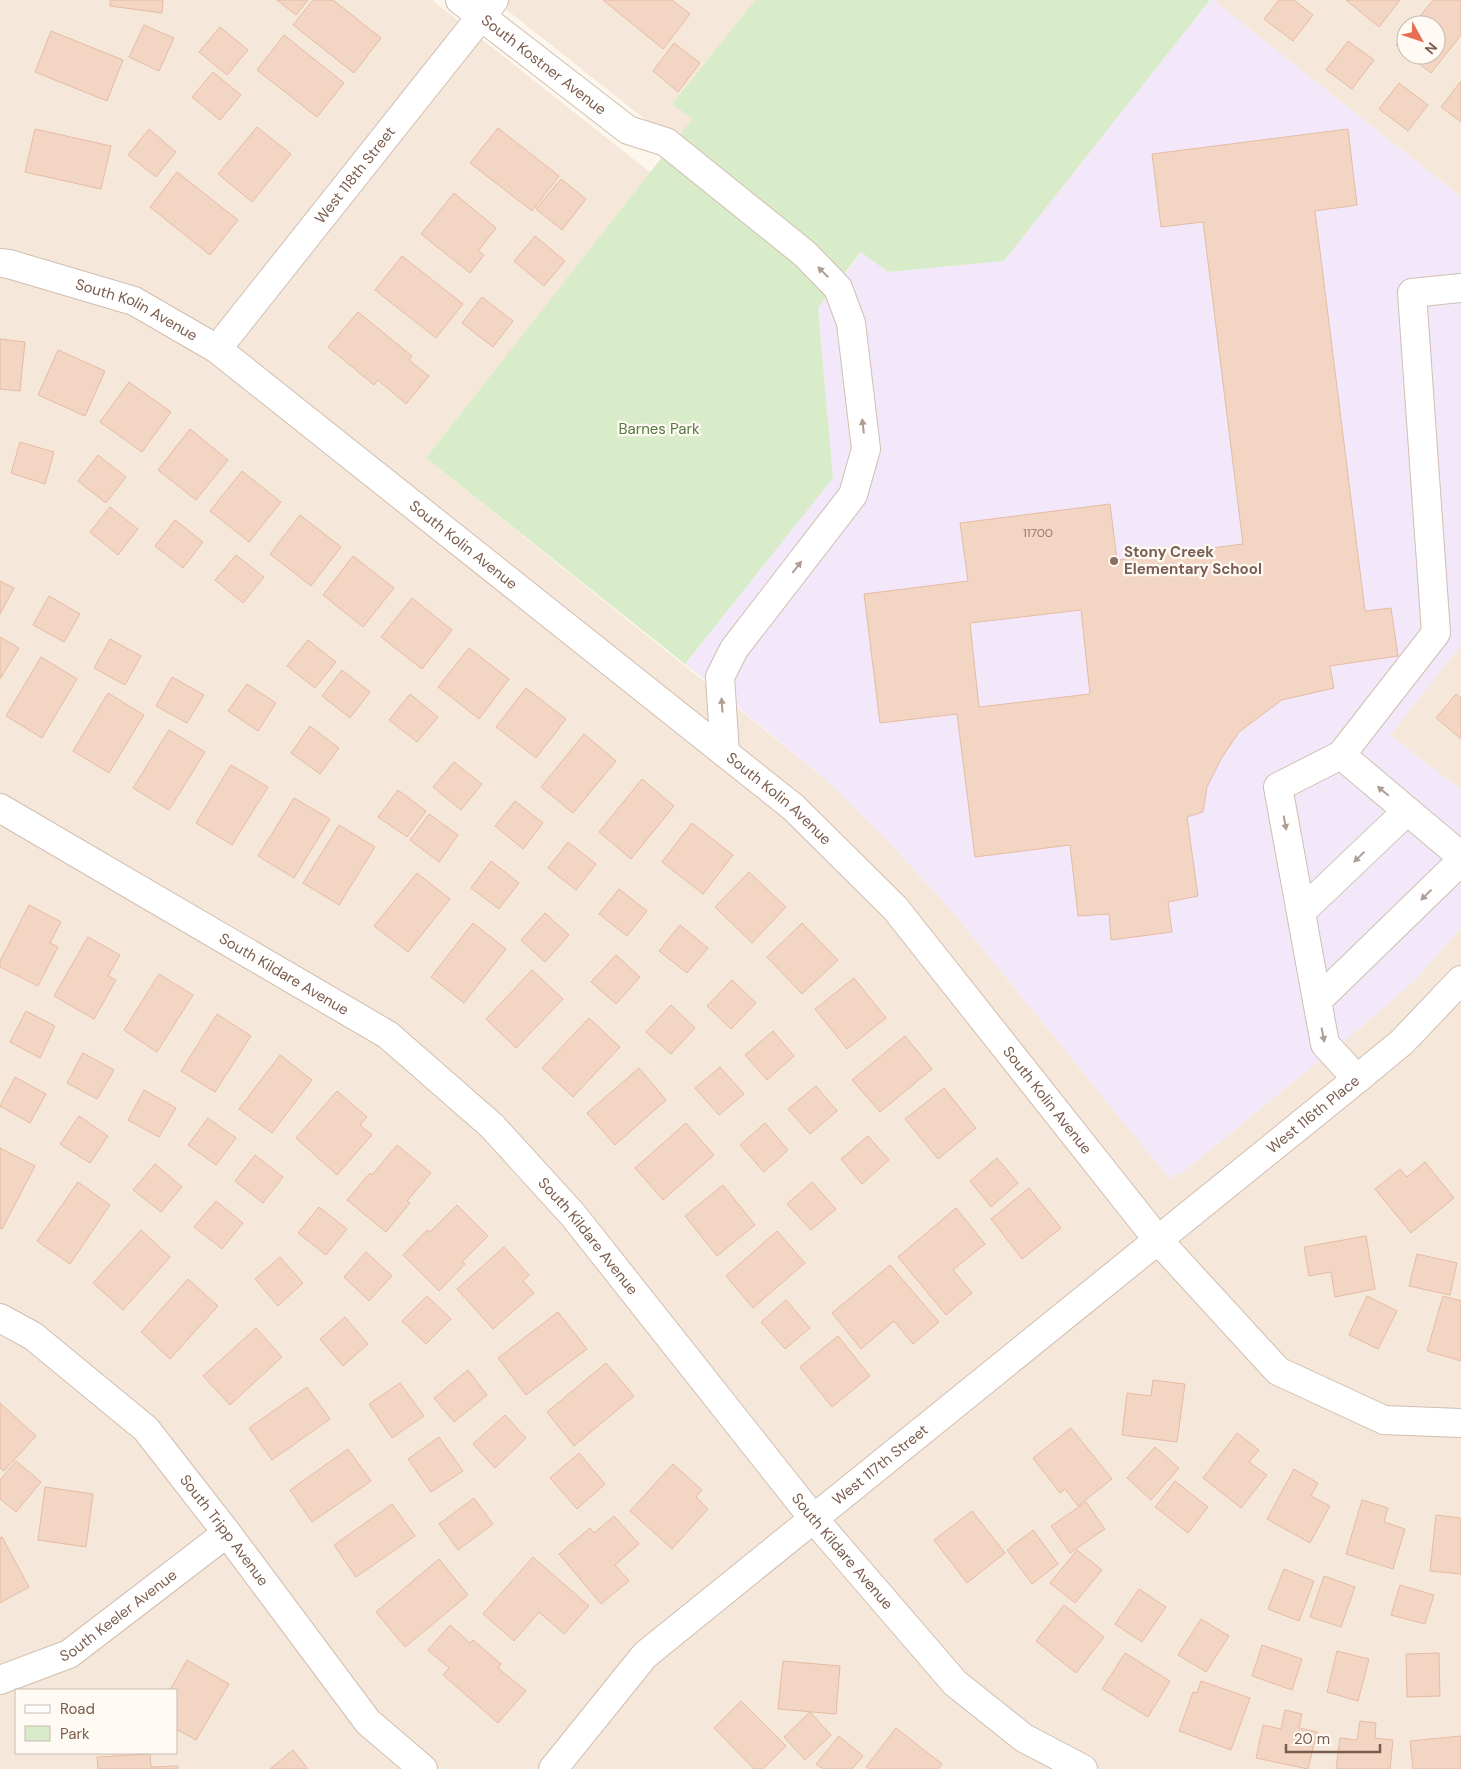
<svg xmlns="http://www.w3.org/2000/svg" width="1461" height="1769" font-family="'DM Sans',sans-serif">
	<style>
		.residential { fill: #f5e8da; fill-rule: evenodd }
		.education { fill: #f3e8fa }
		.green { fill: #d8ecc9 }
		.building { fill: #f3d5c3; stroke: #e6bba3; fill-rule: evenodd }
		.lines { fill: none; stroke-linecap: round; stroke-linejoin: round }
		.minor-casing { stroke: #d1beb0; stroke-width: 30 }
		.minor { stroke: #fff; stroke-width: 28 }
		.oneway { fill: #af9d94 }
		.education-dot { fill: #8d6e63; stroke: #fffaf3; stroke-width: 2 }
		.labels { text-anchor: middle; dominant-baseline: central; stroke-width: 4.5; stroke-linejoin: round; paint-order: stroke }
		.number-label { font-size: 12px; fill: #987a6a }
		.street-label { font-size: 15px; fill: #7a5c4d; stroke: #fffaf3 }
		.park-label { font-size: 15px; fill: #537a41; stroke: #fffaf3 }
		.education-label { font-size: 15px; font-weight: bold; fill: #785e54; stroke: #fffaf3; text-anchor: start }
	</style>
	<rect width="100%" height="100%" fill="#fdf6ec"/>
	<g class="residential">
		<path d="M0 0H432L651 173 426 458 823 777 887 840 951 910 1169 1178 1183 1172 1367 1022 1417 978 1461 928V1769H0ZM16 1690H176V1753H16Z"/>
		<polygon points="494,0 755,0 672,104 692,119 674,142"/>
		<path d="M1213 0H1461V197ZM1406 25H1436V55H1406Z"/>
		<polygon points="1461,645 1461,790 1390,735"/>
	</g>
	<polygon class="education" points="1210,0 1213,0 1461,197 1461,645 1390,735 1461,790 1461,928 1417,978 1367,1022 1183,1172 1169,1178 951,910 887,840 823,777 685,664 833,478 818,308 862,252 888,272 1004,261"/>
	<polygon class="green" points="755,0 1210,0 1004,261 888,272 861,252 818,308 833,478 685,664 426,458 692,119 672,104"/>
	<g class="building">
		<polygon points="110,0 163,0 162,13 110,6"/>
		<polygon points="277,0 308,0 296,15"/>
		<polygon points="313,0 333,0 381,38 354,73 293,25"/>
		<polygon points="603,0 672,0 690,14 663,49"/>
		<polygon points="1279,0 1294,0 1313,15 1293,41 1264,19"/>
		<polygon points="1346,0 1400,0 1379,27"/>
		<polygon points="1433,0 1461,0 1461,35 1431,73 1408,55 1436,55 1436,25 1413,25"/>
		<polygon points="144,25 174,38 159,71 129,57"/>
		<polygon points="220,27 248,50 227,75 199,52"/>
		<polygon points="51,31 123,60 107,101 35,72"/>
		<polygon points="1406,33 1406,53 1396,45"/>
		<polygon points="284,35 344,83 317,117 257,70"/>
		<polygon points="1348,41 1374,60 1352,89 1326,70"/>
		<polygon points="674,43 700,63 678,92 653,71"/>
		<polygon points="213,72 241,95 220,120 192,97"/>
		<polygon points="1461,81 1461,122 1441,107"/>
		<polygon points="1399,83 1428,105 1408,131 1379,109"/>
		<polygon points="257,127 291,154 252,202 218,174"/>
		<polygon points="498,128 559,176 532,211 470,163"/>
		<polygon points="35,129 111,146 101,189 25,172"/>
		<polygon points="149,129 176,152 156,177 128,155"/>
		<path d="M1348 129 1357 205 1315 211 1365 611 1391 608 1398 656 1330 666 1334 688 1282 700 1239 732 1221 759 1207 787 1203 812 1187 817 1198 896 1168 902 1172 932 1111 940 1109 914 1078 916 1070 845 975 857 957 714 880 723 864 594 968 581 960 523 1110 504 1117 560 1243 544 1203 222 1161 227 1152 154ZM1081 610 1090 694 979 707 970 623Z"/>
		<polygon points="177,172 238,220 210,255 150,207"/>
		<polygon points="561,179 586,199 562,230 536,209"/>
		<polygon points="454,193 496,228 478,251 484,255 470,273 421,234"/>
		<polygon points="535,236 565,261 544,286 514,261"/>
		<polygon points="402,256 463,304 436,338 375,290"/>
		<polygon points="482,297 513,321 493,347 462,323"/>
		<polygon points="358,312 412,356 409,360 429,376 406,404 378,380 374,385 328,347"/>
		<polygon points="0,339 25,342 20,391 0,389"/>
		<polygon points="58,350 105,371 85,416 38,395"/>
		<polygon points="129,382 171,412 142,452 100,422"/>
		<polygon points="190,429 228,460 196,500 158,470"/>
		<polygon points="20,442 54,452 45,484 11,473"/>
		<polygon points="98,455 126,477 106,503 78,481"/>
		<polygon points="242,471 281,502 249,542 210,511"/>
		<polygon points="110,507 138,529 118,555 90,532"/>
		<polygon points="300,515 341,547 311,586 270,554"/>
		<polygon points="175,520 203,542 183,568 155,546"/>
		<polygon points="236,555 264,577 243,603 215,580"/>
		<polygon points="353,556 394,588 363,627 323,595"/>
		<polygon points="0,581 14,588 0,614"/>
		<polygon points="49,596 80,614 64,642 33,625"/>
		<polygon points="412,598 452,630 422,669 381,637"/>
		<polygon points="0,637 19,648 0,679"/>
		<polygon points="110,639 141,656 125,685 94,668"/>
		<polygon points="308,640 336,662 315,688 287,666"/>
		<polygon points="469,648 509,679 479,719 438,687"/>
		<polygon points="41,657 77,679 42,738 6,716"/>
		<polygon points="342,670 370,692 350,718 322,696"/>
		<polygon points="172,677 204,695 187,723 156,706"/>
		<polygon points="247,684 276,703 258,731 228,711"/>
		<polygon points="526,688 566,719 536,758 496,727"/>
		<polygon points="108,693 144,715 109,773 73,751"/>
		<polygon points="410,694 438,717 417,742 389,720"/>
		<polygon points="1456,694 1461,698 1461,739 1436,718"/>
		<polygon points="310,726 339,748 320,774 291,753"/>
		<polygon points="169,730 205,752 169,810 133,788"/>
		<polygon points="584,734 616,761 573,813 541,787"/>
		<polygon points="454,762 482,784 461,810 433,787"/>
		<polygon points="231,765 268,787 232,845 196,823"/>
		<polygon points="642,779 674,806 631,859 599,832"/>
		<polygon points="398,790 426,811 407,837 378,817"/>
		<polygon points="294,798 330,819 294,878 258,856"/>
		<polygon points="515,801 543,823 523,849 495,826"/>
		<polygon points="429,814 458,835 439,862 410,840"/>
		<polygon points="692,823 733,855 703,894 662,862"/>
		<polygon points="339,825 375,847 339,905 303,883"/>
		<polygon points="568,842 596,864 576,890 548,868"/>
		<polygon points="491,861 519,883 499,909 471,888"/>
		<polygon points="749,872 786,907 752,943 715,907"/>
		<polygon points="417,873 450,899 408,952 374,926"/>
		<polygon points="619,889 647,911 627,936 599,914"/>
		<polygon points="29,905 61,922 50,943 58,947 38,986 0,967 0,961"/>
		<polygon points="545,913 569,935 545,962 521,940"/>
		<polygon points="473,923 506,949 464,1003 431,977"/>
		<polygon points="802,923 838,960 802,994 767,957"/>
		<polygon points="680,925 708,948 687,973 659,951"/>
		<polygon points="88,937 120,955 108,976 116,980 94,1019 54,996"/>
		<polygon points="616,955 640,977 616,1004 591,982"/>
		<polygon points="532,970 563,999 516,1048 486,1019"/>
		<polygon points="159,974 193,995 157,1052 124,1030"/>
		<polygon points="854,978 886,1018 847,1049 815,1009"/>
		<polygon points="732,980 756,1003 731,1029 707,1006"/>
		<polygon points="671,1005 695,1028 671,1054 646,1032"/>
		<polygon points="26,1011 55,1026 40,1058 10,1042"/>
		<polygon points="217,1014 251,1036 215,1092 181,1071"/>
		<polygon points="589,1018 620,1047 573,1097 542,1068"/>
		<polygon points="773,1031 794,1056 767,1080 745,1055"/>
		<polygon points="905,1036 932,1069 880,1112 852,1080"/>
		<polygon points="83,1053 114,1070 97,1099 67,1083"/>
		<polygon points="280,1055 312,1080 272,1133 239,1109"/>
		<polygon points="720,1067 744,1094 719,1115 695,1088"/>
		<polygon points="639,1068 666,1100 615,1145 587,1113"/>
		<polygon points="15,1077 46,1094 30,1123 0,1106"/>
		<polygon points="816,1086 837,1111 810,1134 788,1109"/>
		<polygon points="944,1088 976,1128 938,1159 905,1119"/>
		<polygon points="144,1090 176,1108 159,1137 128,1120"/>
		<polygon points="337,1091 367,1117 360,1125 372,1135 337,1175 296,1138"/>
		<polygon points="79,1116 108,1136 90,1163 60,1144"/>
		<polygon points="208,1118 236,1138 216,1165 188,1145"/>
		<polygon points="686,1123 714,1155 663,1200 635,1168"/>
		<polygon points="765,1123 788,1150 764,1172 740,1145"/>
		<polygon points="868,1136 889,1160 862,1184 841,1159"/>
		<polygon points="397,1145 431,1173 407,1201 410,1203 386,1232 347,1200 370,1173 372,1175"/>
		<polygon points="0,1148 35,1166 2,1229 0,1228"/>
		<polygon points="255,1155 283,1177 263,1203 235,1181"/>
		<polygon points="997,1158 1018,1183 991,1207 970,1181"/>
		<polygon points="1425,1162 1454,1198 1411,1233 1375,1189 1400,1169 1407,1177"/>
		<polygon points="155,1164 182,1187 161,1212 133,1190"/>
		<polygon points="78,1182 110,1205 70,1264 37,1241"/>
		<polygon points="812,1182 836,1209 811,1230 787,1204"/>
		<polygon points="723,1185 755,1225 717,1256 685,1216"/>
		<polygon points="1029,1188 1061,1228 1022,1259 991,1219"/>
		<polygon points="216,1201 243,1223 222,1249 194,1227"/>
		<polygon points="457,1205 488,1236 462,1262 465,1264 439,1291 403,1255 427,1230 430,1232"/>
		<polygon points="319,1207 347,1229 326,1255 298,1233"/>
		<polygon points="956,1208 985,1244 953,1270 972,1293 946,1315 898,1257"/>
		<polygon points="141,1230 170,1257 123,1310 93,1283"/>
		<polygon points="777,1231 805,1263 753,1308 726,1276"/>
		<polygon points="1366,1236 1375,1289 1335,1297 1331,1272 1309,1276 1304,1247"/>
		<polygon points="504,1247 529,1275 523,1281 534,1293 493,1329 457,1289"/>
		<polygon points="366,1252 392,1276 369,1301 344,1277"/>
		<polygon points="1417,1254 1457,1263 1450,1295 1409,1286"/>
		<polygon points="280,1257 303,1283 278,1306 255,1279"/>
		<polygon points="890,1265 939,1322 913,1344 894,1321 861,1349 832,1313"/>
		<polygon points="188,1279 218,1306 170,1359 141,1332"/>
		<polygon points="427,1296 451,1319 426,1344 402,1321"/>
		<polygon points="1367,1296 1397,1311 1378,1349 1349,1335"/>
		<polygon points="1443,1296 1461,1301 1461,1361 1427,1351"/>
		<polygon points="786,1300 810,1328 785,1349 761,1322"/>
		<polygon points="558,1312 587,1349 526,1395 498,1358"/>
		<polygon points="345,1317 368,1344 343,1366 320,1339"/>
		<polygon points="256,1328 282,1357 230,1405 203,1376"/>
		<polygon points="838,1336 870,1376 832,1407 800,1367"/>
		<polygon points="606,1363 634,1396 574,1446 547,1412"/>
		<polygon points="468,1370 487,1395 454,1422 434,1398"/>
		<polygon points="1153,1380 1185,1384 1177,1442 1122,1435 1127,1393 1151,1396"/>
		<polygon points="400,1383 424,1416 392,1438 369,1404"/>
		<polygon points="307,1387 330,1419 272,1460 249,1428"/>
		<polygon points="0,1403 36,1436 4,1471 0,1468"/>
		<polygon points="505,1415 526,1438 495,1468 473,1444"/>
		<polygon points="1071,1428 1112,1479 1078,1506 1065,1489 1060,1493 1033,1458"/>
		<polygon points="1237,1433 1259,1450 1249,1462 1267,1475 1241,1508 1203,1478"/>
		<polygon points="439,1437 463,1471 431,1492 408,1459"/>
		<polygon points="1155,1447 1179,1468 1151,1500 1127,1478"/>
		<polygon points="348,1449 371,1481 312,1522 290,1490"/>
		<polygon points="579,1453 605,1484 577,1509 550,1478"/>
		<polygon points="16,1461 41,1482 16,1512 0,1499 0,1480"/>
		<polygon points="673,1464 702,1490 696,1497 708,1509 672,1549 630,1511"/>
		<polygon points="1294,1469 1318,1483 1311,1496 1330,1506 1310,1543 1267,1519"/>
		<polygon points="1175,1481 1208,1507 1188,1533 1155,1507"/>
		<polygon points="45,1487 93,1494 86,1547 38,1540"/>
		<polygon points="474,1498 493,1524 458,1550 439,1524"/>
		<polygon points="1362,1500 1388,1508 1384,1522 1405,1529 1393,1569 1346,1554"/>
		<polygon points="1086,1502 1105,1529 1070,1553 1051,1526"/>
		<polygon points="392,1504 415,1536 356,1577 334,1545"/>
		<polygon points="972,1511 1005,1553 967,1583 934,1540"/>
		<polygon points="1436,1515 1461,1518 1461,1574 1430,1571"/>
		<polygon points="614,1516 639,1544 615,1565 629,1581 601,1604 559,1554 590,1528 594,1533"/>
		<polygon points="1033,1530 1058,1564 1032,1584 1007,1550"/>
		<polygon points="2,1537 29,1587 0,1603 0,1538"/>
		<polygon points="1077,1550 1102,1570 1075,1603 1050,1583"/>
		<polygon points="533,1557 589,1606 564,1634 539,1612 514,1641 483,1614"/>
		<polygon points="439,1559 468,1595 405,1647 376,1612"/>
		<polygon points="1284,1569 1314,1581 1299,1621 1268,1609"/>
		<polygon points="1324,1576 1355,1587 1341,1627 1310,1617"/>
		<polygon points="1400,1585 1434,1595 1425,1624 1391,1615"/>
		<polygon points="1139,1589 1166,1607 1142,1642 1115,1624"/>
		<polygon points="1064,1605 1104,1637 1076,1673 1036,1641"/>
		<polygon points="1201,1619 1229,1636 1206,1672 1178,1655"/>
		<polygon points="450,1625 470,1643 473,1640 501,1664 498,1668 526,1691 498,1723 443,1675 449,1668 428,1650"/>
		<polygon points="1262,1645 1302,1659 1292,1690 1252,1676"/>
		<polygon points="1337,1651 1369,1659 1358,1701 1327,1692"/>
		<polygon points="1125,1653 1170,1681 1148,1717 1102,1689"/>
		<polygon points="1439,1653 1440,1696 1407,1697 1406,1654"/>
		<polygon points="187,1660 229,1684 196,1740 176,1729 176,1690 170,1690"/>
		<polygon points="783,1661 840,1666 836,1714 778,1709"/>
		<polygon points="1201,1681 1250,1698 1231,1750 1179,1731 1193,1692 1197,1693"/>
		<polygon points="741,1701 786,1746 763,1769 754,1769 714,1728"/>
		<polygon points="1285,1710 1302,1714 1299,1728 1317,1732 1308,1769 1256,1758 1263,1725 1281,1729"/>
		<polygon points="810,1712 831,1735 805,1760 784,1737"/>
		<polygon points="1360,1721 1376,1723 1375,1738 1393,1740 1390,1769 1336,1769 1340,1738 1357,1740"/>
		<polygon points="896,1728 942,1764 938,1769 870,1769 866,1767"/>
		<polygon points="839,1736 863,1756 852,1769 823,1769 816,1764"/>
		<polygon points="1461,1736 1461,1769 1413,1769 1410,1741"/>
		<polygon points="293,1750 308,1769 270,1769"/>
		<polygon points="150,1754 151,1767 178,1766 178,1769 98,1769 97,1757"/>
	</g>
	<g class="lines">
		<g class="minor-casing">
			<g id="minor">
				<path id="s1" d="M460 0 628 130 666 142 805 254 838 288 851 323 866 449 853 495 734 649 720 677 725 753"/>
				<path id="s2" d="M0 263 9 264 134 301 217 349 793 807 895 908 1158 1240 1278 1371 1384 1420 1461 1423"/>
				<path id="s3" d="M217 349 494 0"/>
				<polyline points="1341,755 1436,633 1412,293 1461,288"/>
				<path id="s4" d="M0 808 388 1035 492 1126 573 1215 813 1518 955 1683 1024 1738 1083 1769"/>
				<polyline points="1301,912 1407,811"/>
				<polyline points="1317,1001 1461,861"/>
				<polyline points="1357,1079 1325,1044 1278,787 1341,755 1461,856"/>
				<path id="s5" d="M0 1318 33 1336 146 1429 227 1533 368 1722 423 1769"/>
				<path id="s6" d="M0 1680 69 1654 227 1533"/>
				<path id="s7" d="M553 1769 645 1655 1357 1079 1402 1042 1461 980"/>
			</g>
		</g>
		<use href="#minor" class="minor"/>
	</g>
	<defs><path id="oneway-solid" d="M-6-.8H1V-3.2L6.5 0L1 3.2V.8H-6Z" transform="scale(1.25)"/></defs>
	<g class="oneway">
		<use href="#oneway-solid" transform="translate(823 272) rotate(-135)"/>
		<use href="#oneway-solid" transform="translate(863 426) rotate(-97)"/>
		<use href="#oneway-solid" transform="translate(797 567) rotate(-52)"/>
		<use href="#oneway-solid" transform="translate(722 705) rotate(-94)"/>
		<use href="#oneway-solid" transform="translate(1383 791) rotate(-140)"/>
		<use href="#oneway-solid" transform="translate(1285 823) rotate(80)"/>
		<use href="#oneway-solid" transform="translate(1359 857) rotate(136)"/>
		<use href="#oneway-solid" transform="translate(1426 895) rotate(136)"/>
		<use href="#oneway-solid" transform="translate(1323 1035) rotate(79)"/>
	</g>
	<circle class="education-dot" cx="1114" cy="561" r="5"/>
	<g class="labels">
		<g class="number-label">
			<text x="1038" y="533">11700</text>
		</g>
		<g class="street-label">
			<text stroke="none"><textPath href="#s1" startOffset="106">South Kostner Avenue</textPath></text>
			<text stroke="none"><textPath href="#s3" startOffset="222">West 118th Street</textPath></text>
			<text stroke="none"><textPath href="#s2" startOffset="145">South Kolin Avenue</textPath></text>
			<text stroke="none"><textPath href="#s2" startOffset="550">South Kolin Avenue</textPath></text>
			<text stroke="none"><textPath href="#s2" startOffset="955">South Kolin Avenue</textPath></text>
			<text stroke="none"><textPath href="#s4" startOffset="329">South Kildare Avenue</textPath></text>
			<text stroke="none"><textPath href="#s2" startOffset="1360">South Kolin Avenue</textPath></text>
			<text stroke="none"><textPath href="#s7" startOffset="1006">West 116th Place</textPath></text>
			<text stroke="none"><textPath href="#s4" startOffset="734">South Kildare Avenue</textPath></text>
			<text stroke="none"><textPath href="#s7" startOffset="449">West 117th Street</textPath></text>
			<text stroke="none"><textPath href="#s5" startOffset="312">South Tripp Avenue</textPath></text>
			<text stroke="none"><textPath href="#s4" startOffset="1139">South Kildare Avenue</textPath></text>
			<text stroke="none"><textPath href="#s6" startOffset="136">South Keeler Avenue</textPath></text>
		</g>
		<g class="park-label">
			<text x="659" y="429">Barnes Park</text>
		</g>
		<g class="education-label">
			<text x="1124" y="552">Stony Creek<tspan x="1124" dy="17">Elementary School</tspan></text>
		</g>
	</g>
	<rect x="15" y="1689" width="162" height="65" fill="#fffaf3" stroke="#cabbb1"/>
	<rect x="25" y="1705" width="25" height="8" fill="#ffffff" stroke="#cabbb1"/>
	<text x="60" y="1714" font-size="15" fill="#7a5c4d">Road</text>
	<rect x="25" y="1726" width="25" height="15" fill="#d8ecc9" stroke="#cabbb1"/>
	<text x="60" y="1739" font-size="15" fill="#7a5c4d">Park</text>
	<g transform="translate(1421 40) rotate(130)"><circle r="24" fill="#fffaf3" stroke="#cabbb1"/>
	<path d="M0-4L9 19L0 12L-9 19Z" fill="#e76f51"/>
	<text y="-8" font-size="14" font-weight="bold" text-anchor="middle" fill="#7a5c4d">N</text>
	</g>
	<path d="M1286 1744v8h94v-8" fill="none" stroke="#7a5c4d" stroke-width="2.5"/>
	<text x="1294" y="1744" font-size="15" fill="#7a5c4d" stroke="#fffaf3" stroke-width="4" paint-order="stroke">20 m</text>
</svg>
